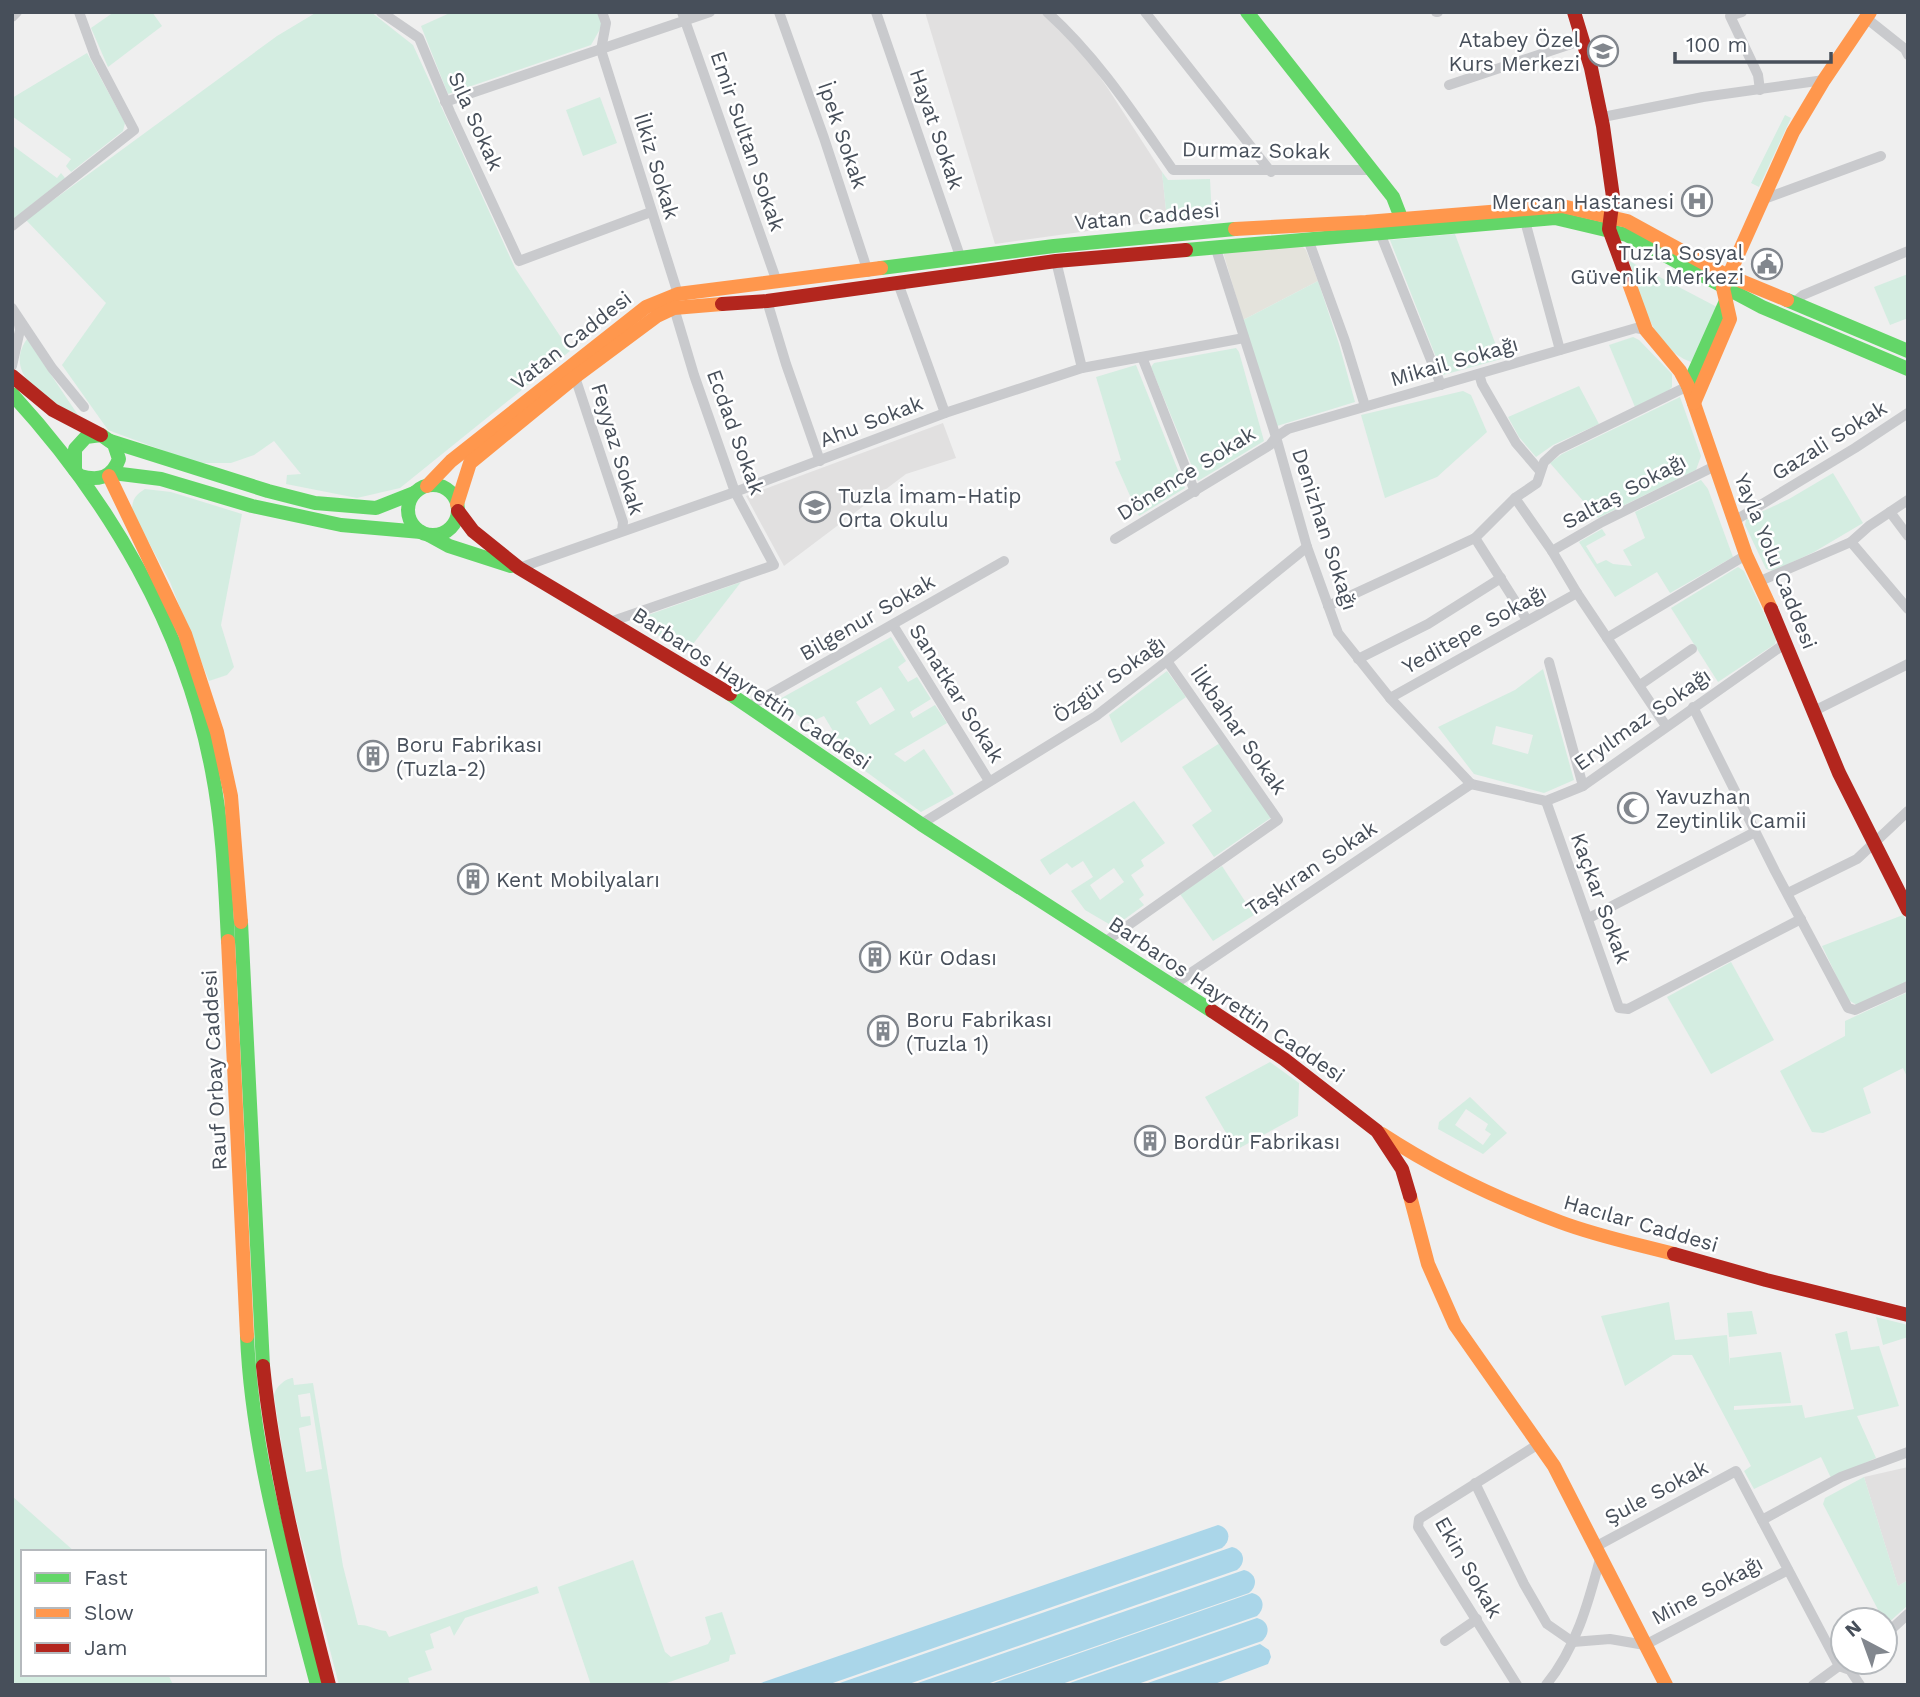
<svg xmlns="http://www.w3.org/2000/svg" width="1920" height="1697" font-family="'Work Sans',sans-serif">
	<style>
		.commercial { fill: #e4e3dc }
		.education { fill: #e1e0e0 }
		.green { fill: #d4ede1; fill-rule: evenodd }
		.water { fill: #aad6e9 }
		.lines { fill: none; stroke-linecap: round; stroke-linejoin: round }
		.street { stroke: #c9cacd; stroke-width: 10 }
		.fast { stroke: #63d668; stroke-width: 14 }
		.slow { stroke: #ff974d; stroke-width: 14 }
		.jam { stroke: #b3261e; stroke-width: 14 }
		.labels { text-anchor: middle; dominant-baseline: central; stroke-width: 5; stroke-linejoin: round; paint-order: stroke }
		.poi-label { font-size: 21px; fill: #474f5a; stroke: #fff; text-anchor: start }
		.street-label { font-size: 21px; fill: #474f5a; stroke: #fff }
	</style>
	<rect width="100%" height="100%" fill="#efefef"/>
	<polygon class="commercial" points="1301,245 1306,250 1318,281 1243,320 1223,252"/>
	<g class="education">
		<polygon points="925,12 1040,12 1077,45 1107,87 1162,172 1167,220 995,244"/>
		<polygon points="943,423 956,458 906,474 784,566 746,496"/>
		<polygon points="1908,1467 1908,1580 1898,1586 1864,1477"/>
	</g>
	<g class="green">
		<polygon points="114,12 152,12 162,26 108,67 91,28"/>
		<polygon points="317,12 371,12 413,45 515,268 570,351 400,488 357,498 286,484 287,475 301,474 274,441 254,455 231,463 197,463 108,430 62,365 106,303 26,220 277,36"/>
		<polygon points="452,12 599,12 603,24 591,45 448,94 421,26"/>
		<polygon points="87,53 125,123 123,131 71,172 66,166 71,159 12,116 12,98"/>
		<polygon points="600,97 617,143 583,156 566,110"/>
		<polygon points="1785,115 1791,118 1759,187 1751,183"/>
		<polygon points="12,145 57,178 61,173 65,178 12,220"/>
		<polygon points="1162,172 1168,180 1210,179 1212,218 1167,220"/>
		<polygon points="1455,234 1501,359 1443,375 1390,240"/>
		<path d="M1629 261 1717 307 1691 362C1651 348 1641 297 1629 261Z"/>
		<polygon points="1908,274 1908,318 1890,325 1874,287"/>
		<polygon points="1318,281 1339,344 1355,402 1277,426 1243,320"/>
		<polygon points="1633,337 1639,340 1672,374 1672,387 1669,390 1635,407 1609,345"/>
		<path d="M27 339 82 421C55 405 0 377 27 339Z"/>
		<polygon points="1236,348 1239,352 1264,441 1198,481 1151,367 1154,363"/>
		<polygon points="1136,365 1185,488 1139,516 1115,462 1121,460 1096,377"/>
		<polygon points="1579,386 1599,424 1553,445 1536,457 1519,437 1508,417"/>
		<polygon points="1463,391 1471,395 1487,432 1437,477 1385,498 1361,415"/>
		<polygon points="1680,397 1701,456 1696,470 1598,518 1550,463 1562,454"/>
		<polygon points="1833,473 1863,523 1814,552 1773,571 1766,569 1745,525 1746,519 1789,499"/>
		<polygon points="1701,480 1708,489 1733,557 1670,593 1657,572 1615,597 1579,542 1602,529 1606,535 1586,546 1597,564 1606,560 1613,564 1632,566 1623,550 1645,538 1635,512"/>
		<path d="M145 489 171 492 242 514 221 625 234 667 227 675 209 681 170 582 132 511C132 500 135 495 145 489Z"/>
		<polygon points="1738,567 1744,571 1776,639 1775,644 1718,682 1671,608"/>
		<polygon points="741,582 686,653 634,620"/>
		<path d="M891 637 906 661 898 667 908 682 917 677 931 699 910 712 913 718 935 705 947 723 894 754 905 762 924 749 954 794 921 812 819 737 833 731 824 716 808 723 778 700ZM881 687 895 710 870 725 856 702Z"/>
		<path d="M1543 669 1574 780 1544 793 1474 774 1438 727 1515 690ZM1496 726 1533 735 1528 754 1492 744Z"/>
		<polygon points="1167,671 1186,697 1121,743 1109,715"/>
		<polygon points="1220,743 1272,817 1214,857 1192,825 1212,811 1182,767"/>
		<path d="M1134 801 1165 843 1141 860 1144 866 1131 875 1144 895 1139 899 1144 905 1114 927 1085 910 1071 891 1093 877 1083 861 1072 868 1067 863 1050 875 1040 860ZM1114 868 1124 882 1100 900 1090 885Z"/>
		<polygon points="1222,866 1254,915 1213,941 1180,894"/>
		<polygon points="1903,915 1908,923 1908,981 1857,1005 1848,1000 1822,946"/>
		<polygon points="1731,962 1774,1040 1711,1074 1667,997"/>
		<polygon points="1908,992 1908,1079 1903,1068 1863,1088 1871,1113 1823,1133 1812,1132 1780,1071 1845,1036 1845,1021"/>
		<polygon points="1270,1062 1299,1083 1298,1116 1236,1150 1205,1097"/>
		<path d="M1470 1097 1507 1133 1483 1154 1438 1129 1439 1122ZM1466 1109 1488 1124 1485 1130 1491 1134 1483 1145 1455 1125Z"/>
		<polygon points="1669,1302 1675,1340 1727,1335 1730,1366 1730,1358 1781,1352 1791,1403 1734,1406 1734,1410 1802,1405 1805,1418 1854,1409 1835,1334 1847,1331 1851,1350 1879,1346 1899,1406 1857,1416 1876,1458 1831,1478 1821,1457 1754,1489 1744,1471 1751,1466 1692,1355 1673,1355 1625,1386 1601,1316"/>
		<polygon points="1752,1311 1757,1334 1729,1337 1727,1313"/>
		<polygon points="1876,1317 1908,1325 1908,1337 1883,1345"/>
		<path d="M293 1378 294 1385 313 1383 343 1566 358 1625C368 1624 375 1630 386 1631L389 1637 537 1586 539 1593 465 1618 454 1636 450 1626 430 1634 434 1648 425 1651 432 1670 408 1678 410 1685H339L289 1492 274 1396C275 1387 286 1378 293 1378ZM310 1393 322 1469 306 1472 299 1428 311 1425 310 1416 301 1417 298 1395Z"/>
		<polygon points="1864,1477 1898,1586 1908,1580 1908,1605 1886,1625 1823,1504 1825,1498"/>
		<polygon points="12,1496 75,1552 23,1552 23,1674 168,1674 173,1685 12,1685"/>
		<polygon points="633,1560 665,1652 671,1657 708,1644 711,1639 705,1617 722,1612 736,1654 730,1655 729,1661 661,1685 591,1685 558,1587"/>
	</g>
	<g class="water">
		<path d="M1218 1525C1230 1528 1232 1540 1222 1548L827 1685H755Z"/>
		<path d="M1232 1547C1244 1550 1247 1562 1237 1570L906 1685H834Z"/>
		<path d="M1244 1570C1256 1573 1259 1585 1249 1593L984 1685H912Z"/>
		<path d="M1252 1593C1264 1596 1266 1608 1257 1616L1059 1685H988Z"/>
		<path d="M1257 1618C1269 1621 1271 1633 1262 1641L1135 1685H1064Z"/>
		<polygon points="1260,1644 1269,1650 1271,1657 1268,1664 1212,1685 1142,1685"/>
	</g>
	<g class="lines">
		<g class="street">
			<polyline points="381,12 419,38 450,112 519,261 651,212"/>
			<polyline points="602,12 606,23 601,50 678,294"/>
			<polyline points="682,12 777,282"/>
			<polyline points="779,12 824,138 868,272"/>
			<polyline points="876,12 961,259"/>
			<path d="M1047 12C1098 58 1134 114 1173 170H1372"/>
			<polyline points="1145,12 1271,172"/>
			<polyline points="1436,12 1438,12"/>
			<polyline points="1742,12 1730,16 1758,75 1760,90"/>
			<polyline points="12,17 17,12"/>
			<polyline points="1866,18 1905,49 1908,55"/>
			<polyline points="1449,85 1583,40"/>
			<polyline points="445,102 710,12"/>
			<polyline points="1603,117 1703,97 1824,80"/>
			<polyline points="1764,199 1881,156"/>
			<polyline points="1525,221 1560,350"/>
			<polyline points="12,226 134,130 95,56 79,12"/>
			<polyline points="1380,233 1441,385"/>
			<polyline points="1308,239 1345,341 1365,406"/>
			<polyline points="1215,246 1276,437 1307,547 1338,633 1390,698 1471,784"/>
			<polyline points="1056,261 1082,368"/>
			<polyline points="898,283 945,413"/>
			<polyline points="767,301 786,364 820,461"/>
			<polyline points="1792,304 1803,295 1908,251"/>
			<polyline points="12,308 52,368 84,407"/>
			<polyline points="1142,357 1195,492"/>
			<polyline points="12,366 20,330 18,319"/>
			<polyline points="1479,374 1482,384 1516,443 1540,471"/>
			<polyline points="575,377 623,522 622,531"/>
			<polyline points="1515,498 1552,551 1577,593 1666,726"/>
			<polyline points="1890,512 1908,536"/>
			<polyline points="1734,521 1855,448 1908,413"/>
			<polyline points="1475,538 1527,620"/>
			<polyline points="1115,539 1270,445 1276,437 1288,429 1636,328 1646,330"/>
			<polyline points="1851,542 1908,609"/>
			<polyline points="1552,551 1602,522 1715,466"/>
			<polyline points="519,568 735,492 945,413 1082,368 1244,338"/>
			<polyline points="1758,582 1851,542 1869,526 1908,500"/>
			<polyline points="1328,606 1475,538 1515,498 1537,483 1544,462 1557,450 1688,386"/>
			<polyline points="610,622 774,565 735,492 694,375 674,308"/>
			<polyline points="893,625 989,781"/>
			<polyline points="1607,638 1746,555"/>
			<polyline points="1358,659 1428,624 1501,578"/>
			<polyline points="1549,662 1583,786"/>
			<polyline points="1640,685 1692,649"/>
			<polyline points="1390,698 1577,593"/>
			<polyline points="749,706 1004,561"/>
			<polyline points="1693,707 1775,871 1848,1008 1855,1010 1908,986"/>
			<polyline points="1814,711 1908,664"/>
			<polyline points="1471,784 1546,801 1583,786 1786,643"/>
			<polyline points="1546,801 1619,1008 1628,1009 1801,919"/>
			<polyline points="921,824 1096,716 1167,661 1307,547"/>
			<polyline points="1788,893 1857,859 1908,811"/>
			<polyline points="1589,918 1755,832"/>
			<polyline points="1106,941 1278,820 1167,661"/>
			<polyline points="1173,985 1471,784"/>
			<polyline points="1475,1483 1524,1584 1547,1624 1573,1642 1610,1639 1645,1645 1788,1570"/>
			<polyline points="1762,1520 1841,1477 1908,1452"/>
			<polyline points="1595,1547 1736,1471 1839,1666 1850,1670 1860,1685"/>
			<polyline points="1885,1635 1908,1614"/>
			<polyline points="1445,1641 1477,1619"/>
			<polyline points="1517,1685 1418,1527 1419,1519 1540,1443"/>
			<path d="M1546 1685C1576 1648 1588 1604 1600 1559"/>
			<polyline points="1813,1685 1839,1666 1852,1662"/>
		</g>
		<g class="fast">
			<polyline points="1247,12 1393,197 1405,228"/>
			<polyline points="1186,250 1555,218 1627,235 1762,307 1908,369"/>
			<polyline points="881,268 1054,246 1235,229"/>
			<polyline points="1787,300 1908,351"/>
			<polyline points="1688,386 1726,301"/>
			<path d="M12 394C109 500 185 628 212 771 223 827 225 884 228 941"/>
			<polyline points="110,441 268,491 315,503 376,508 414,493"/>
			<path d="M75 470V449L86 437 101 435 114 444 119 459C112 478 99 481 80 476"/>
			<polyline points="113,473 161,479 252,506 341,525 421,532"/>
			<circle cx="433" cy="510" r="25"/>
			<polyline points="429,535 449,546 511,566"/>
			<polyline points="730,694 921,824 1212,1011"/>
			<polyline points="241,922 263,1366"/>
			<path d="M247 1336C252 1455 287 1570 317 1685"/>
		</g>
		<g class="slow">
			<polyline points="1235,229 1366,222 1562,206 1627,221 1724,274 1787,300"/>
			<polyline points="1626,275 1646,330 1680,371 1688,386 1746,555 1771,609"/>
			<polyline points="1694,403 1730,319 1723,288 1793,132 1824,80 1870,12"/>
			<polyline points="109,476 185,634 217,732 231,796 241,922"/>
			<polyline points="427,486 451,461 646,307 678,294 881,268"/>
			<polyline points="457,504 470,463 575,377 657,316 674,308 722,304"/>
			<polyline points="228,941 247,1336"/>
			<path d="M1382 1134C1437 1170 1498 1199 1560 1222 1597 1236 1636 1244 1674 1254"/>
			<polyline points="1410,1196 1428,1264 1455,1325 1554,1466 1666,1685"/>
		</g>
		<g class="jam">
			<polyline points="1574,12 1591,68 1603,126 1613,197 1609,229 1626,275"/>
			<polyline points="722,304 767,301 1056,261 1186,250"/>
			<polyline points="12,376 53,410 101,435"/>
			<polyline points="458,511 473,531 519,568 730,694"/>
			<polyline points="1771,609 1839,773 1908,910"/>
			<polyline points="1212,1011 1284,1059 1377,1131 1402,1169 1410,1196"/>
			<polyline points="1674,1254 1766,1280 1908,1315"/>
			<path d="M263 1366C274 1474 302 1580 329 1685"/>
		</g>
	</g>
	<defs>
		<g id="school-ring" transform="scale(1.575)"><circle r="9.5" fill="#fff" stroke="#82878e" stroke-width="1.5"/><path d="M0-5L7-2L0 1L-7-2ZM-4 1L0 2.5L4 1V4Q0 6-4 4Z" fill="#82878e"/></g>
		<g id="hospital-ring" transform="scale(1.575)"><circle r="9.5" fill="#fff" stroke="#82878e" stroke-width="1.5"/><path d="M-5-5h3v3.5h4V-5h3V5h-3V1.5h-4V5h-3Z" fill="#82878e"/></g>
		<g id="civic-ring" transform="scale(1.575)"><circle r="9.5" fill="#fff" stroke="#82878e" stroke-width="1.5"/><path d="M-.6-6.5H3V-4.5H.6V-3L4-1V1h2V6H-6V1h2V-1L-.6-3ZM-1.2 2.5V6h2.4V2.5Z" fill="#82878e"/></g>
		<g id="building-ring" transform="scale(1.575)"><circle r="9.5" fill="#fff" stroke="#82878e" stroke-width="1.5"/><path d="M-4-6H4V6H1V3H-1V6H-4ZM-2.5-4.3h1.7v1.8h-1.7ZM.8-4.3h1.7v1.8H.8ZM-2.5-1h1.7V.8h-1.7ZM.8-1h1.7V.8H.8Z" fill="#82878e"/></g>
		<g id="mosque-ring" transform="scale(1.575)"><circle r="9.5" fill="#fff" stroke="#82878e" stroke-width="1.5"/><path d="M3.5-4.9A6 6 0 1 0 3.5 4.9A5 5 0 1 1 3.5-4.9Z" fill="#82878e"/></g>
	</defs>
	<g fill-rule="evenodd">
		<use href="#school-ring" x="1603" y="51"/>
		<use href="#hospital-ring" x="1697" y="201"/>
		<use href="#civic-ring" x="1767" y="264"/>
		<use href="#school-ring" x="815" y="507"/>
		<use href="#building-ring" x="373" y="756"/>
		<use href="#mosque-ring" x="1633" y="808"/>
		<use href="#building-ring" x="473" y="879"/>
		<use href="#building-ring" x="875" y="957"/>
		<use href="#building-ring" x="883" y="1031"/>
		<use href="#building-ring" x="1150" y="1141"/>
	</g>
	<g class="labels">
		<g class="poi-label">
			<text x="1580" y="39" text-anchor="end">Atabey Özel<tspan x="1580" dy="24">Kurs Merkezi</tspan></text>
			<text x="1674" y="201" text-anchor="end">Mercan Hastanesi</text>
			<text x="1744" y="252" text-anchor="end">Tuzla Sosyal<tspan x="1744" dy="24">Güvenlik Merkezi</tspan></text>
			<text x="838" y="495">Tuzla İmam-Hatip<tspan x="838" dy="24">Orta Okulu</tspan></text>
			<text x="396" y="744">Boru Fabrikası<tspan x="396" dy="24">(Tuzla-2)</tspan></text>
			<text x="1656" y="796">Yavuzhan<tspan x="1656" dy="24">Zeytinlik Camii</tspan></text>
			<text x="496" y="879">Kent Mobilyaları</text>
			<text x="898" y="957">Kür Odası</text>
			<text x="906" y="1019">Boru Fabrikası<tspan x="906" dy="24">(Tuzla 1)</tspan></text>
			<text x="1173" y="1141">Bordür Fabrikası</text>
		</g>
		<g class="street-label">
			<text transform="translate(476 121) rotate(66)">Sıla Sokak</text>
			<text transform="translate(937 129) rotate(71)">Hayat Sokak</text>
			<text transform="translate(843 135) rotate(71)">İpek Sokak</text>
			<text transform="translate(748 141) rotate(71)">Emir Sultan Sokak</text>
			<text transform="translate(1256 150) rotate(1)">Durmaz Sokak</text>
			<text transform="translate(657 166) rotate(73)">İlkiz Sokak</text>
			<text transform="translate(1147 216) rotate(-5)">Vatan Caddesi</text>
			<text transform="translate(571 340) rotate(-38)">Vatan Caddesi</text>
			<text transform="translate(1454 361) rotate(-16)">Mikail Sokağı</text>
			<text transform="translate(871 421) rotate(-21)">Ahu Sokak</text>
			<text transform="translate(736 432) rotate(70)">Ecdad Sokak</text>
			<text transform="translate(1829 440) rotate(-32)">Gazali Sokak</text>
			<text transform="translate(618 449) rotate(73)">Feyyaz Sokak</text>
			<text transform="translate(1186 473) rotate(-32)">Dönence Sokak</text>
			<text transform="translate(1624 491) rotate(-28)">Saltaş Sokağı</text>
			<text transform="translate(1325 529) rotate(72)">Denizhan Sokağı</text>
			<text transform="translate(1776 561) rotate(68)">Yayla Yolu Caddesi</text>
			<text transform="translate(867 617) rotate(-30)">Bilgenur Sokak</text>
			<text transform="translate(1474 629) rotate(-29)">Yeditepe Sokağı</text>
			<text transform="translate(1109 679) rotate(-36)">Özgür Sokağı</text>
			<text transform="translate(752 688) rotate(33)">Barbaros Hayrettin Caddesi</text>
			<text transform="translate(957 693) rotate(58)">Sanatkar Sokak</text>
			<text transform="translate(1642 719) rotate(-35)">Eryılmaz Sokağı</text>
			<text transform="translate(1239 730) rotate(55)">İlkbahar Sokak</text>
			<text transform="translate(1311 868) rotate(-34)">Taşkıran Sokak</text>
			<text transform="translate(1601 898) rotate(70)">Kaçkar Sokak</text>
			<text transform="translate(1227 999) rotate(34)">Barbaros Hayrettin Caddesi</text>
			<text transform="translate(214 1070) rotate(-93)">Rauf Orbay Caddesi</text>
			<text transform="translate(1641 1223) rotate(16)">Hacılar Caddesi</text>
			<text transform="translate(1656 1492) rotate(-28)">Şule Sokak</text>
			<text transform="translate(1469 1567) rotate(60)">Ekin Sokak</text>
			<text transform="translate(1707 1590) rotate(-28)">Mine Sokağı</text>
		</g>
	</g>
	<rect width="1920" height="1697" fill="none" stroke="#474f5a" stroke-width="28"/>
	<rect x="21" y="1550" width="245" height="126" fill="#ffffff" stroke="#b5b9bd" stroke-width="2"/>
	<rect x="35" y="1573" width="35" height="10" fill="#63d668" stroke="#b5b9bd" stroke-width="2"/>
	<text x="84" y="1585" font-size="21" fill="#474f5a">Fast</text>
	<rect x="35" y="1608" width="35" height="10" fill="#ff974d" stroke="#b5b9bd" stroke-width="2"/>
	<text x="84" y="1620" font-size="21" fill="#474f5a">Slow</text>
	<rect x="35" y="1643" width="35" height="10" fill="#b3261e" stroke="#b5b9bd" stroke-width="2"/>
	<text x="84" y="1655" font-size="21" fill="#474f5a">Jam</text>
	<g transform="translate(1864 1641) rotate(319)"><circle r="33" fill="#ffffff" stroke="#b5b9bd" stroke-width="2"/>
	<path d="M0-5L12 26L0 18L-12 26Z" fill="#82878e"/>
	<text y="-10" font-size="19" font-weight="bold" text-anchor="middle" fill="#474f5a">N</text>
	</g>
	<path d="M1675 52v10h156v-10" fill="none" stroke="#474f5a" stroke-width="3.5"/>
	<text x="1686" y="52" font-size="21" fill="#474f5a" stroke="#ffffff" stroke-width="5" paint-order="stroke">100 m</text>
</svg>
